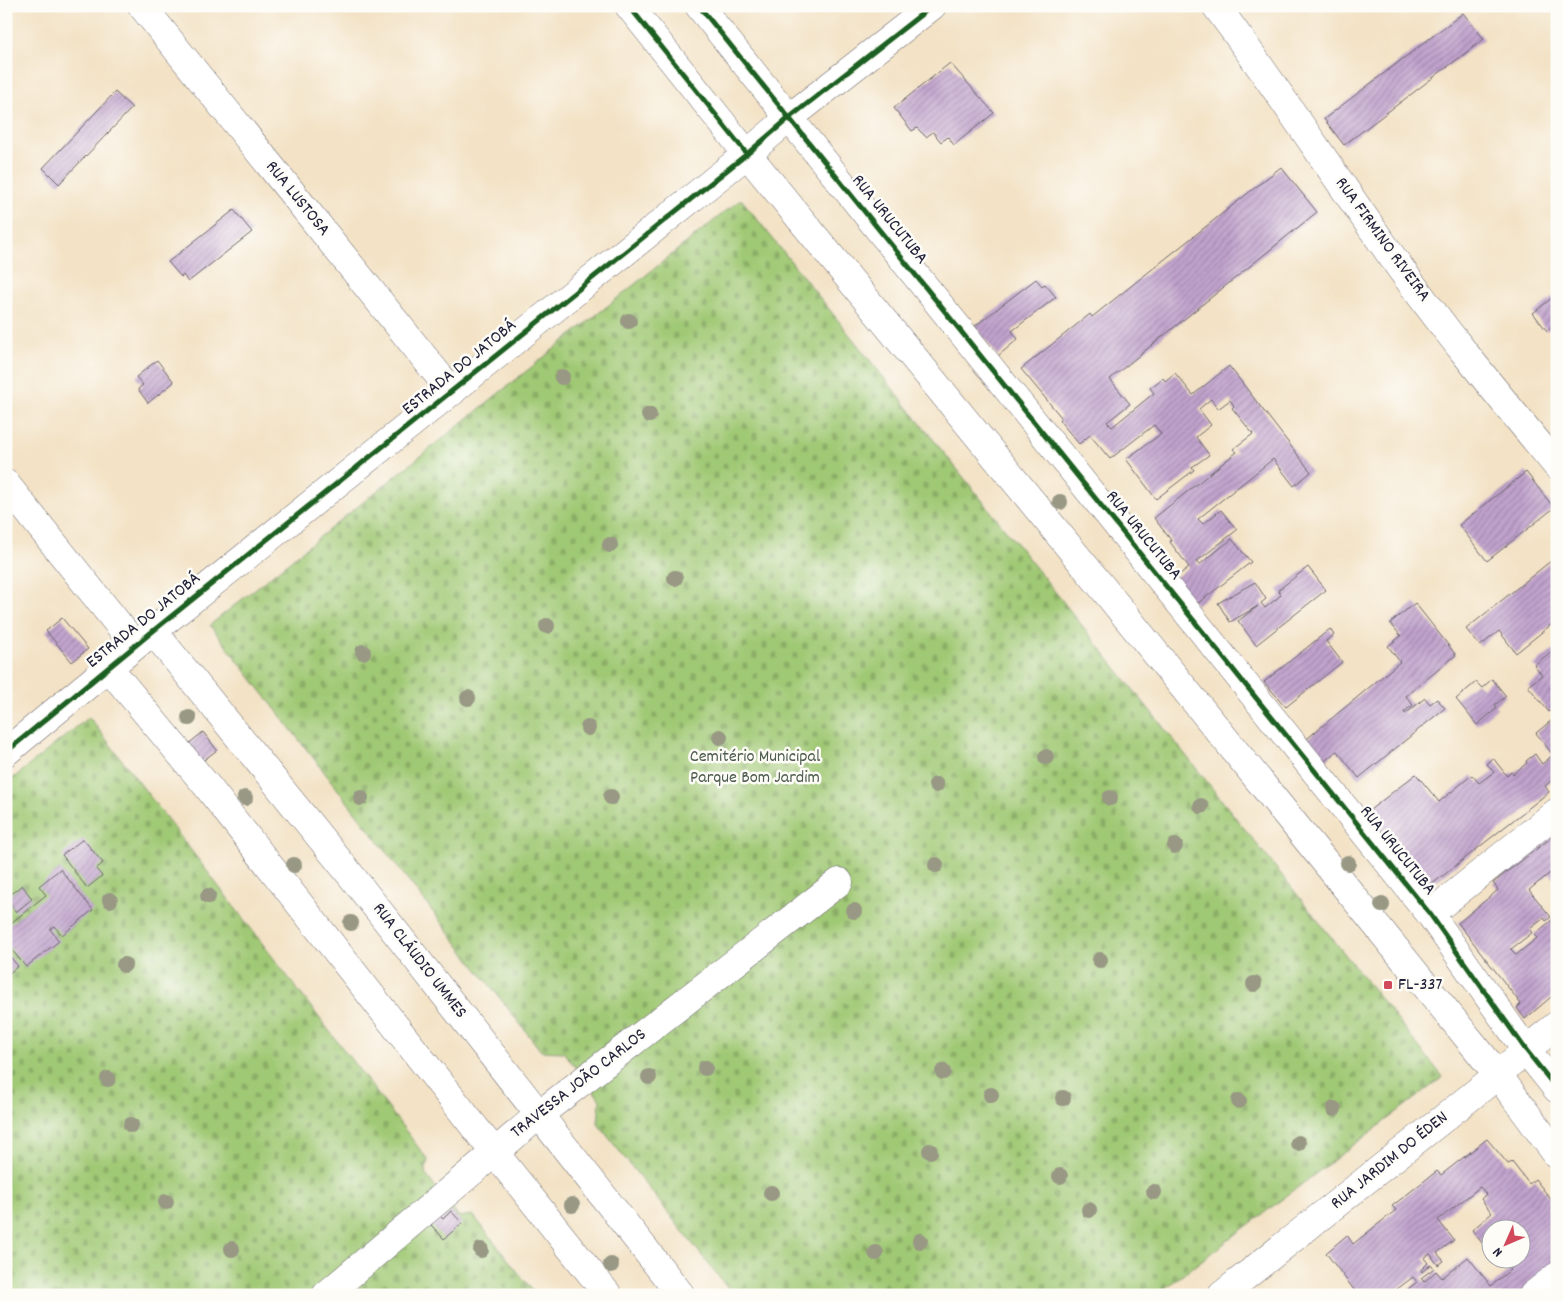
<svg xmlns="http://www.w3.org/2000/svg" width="1563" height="1301" font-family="Dekko,sans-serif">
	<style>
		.cemetery { fill: url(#cemetery-stones); stroke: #617658 }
		.building { fill: url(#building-hatch); fill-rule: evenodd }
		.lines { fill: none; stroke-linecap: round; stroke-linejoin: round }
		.minor-casing { stroke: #6b656b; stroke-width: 29 }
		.minor { stroke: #fff; stroke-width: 28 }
		.cycleway-casing { stroke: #fdfcf7; stroke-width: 8 }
		.cycleway { stroke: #1b5e20; stroke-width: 5 }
		.tree { fill: #989884 }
		.poi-dot { fill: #d1495b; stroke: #fdfcf7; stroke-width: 2 }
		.labels { text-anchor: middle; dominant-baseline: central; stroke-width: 5; stroke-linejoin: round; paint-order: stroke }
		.street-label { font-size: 18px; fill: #22223b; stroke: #fdfcf7 }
		.park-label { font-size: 18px; fill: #4e5c4f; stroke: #fdfcf7 }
		.poi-label { font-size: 18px; fill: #22223b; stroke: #fdfcf7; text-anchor: start }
	</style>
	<defs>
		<pattern id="cemetery-stones" width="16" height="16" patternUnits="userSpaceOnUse" patternTransform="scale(1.25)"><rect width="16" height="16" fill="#a0c975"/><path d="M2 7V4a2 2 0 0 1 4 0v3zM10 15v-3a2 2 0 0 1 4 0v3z" fill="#8aac66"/></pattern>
		<pattern id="building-hatch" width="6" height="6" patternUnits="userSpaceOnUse" patternTransform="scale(1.25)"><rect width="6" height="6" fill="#c1a3cd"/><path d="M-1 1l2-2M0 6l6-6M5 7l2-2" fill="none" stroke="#9c84a8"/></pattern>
	</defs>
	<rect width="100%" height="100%" fill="#fdfcf7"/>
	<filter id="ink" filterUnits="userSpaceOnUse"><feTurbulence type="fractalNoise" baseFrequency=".02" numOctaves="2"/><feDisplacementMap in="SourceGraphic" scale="10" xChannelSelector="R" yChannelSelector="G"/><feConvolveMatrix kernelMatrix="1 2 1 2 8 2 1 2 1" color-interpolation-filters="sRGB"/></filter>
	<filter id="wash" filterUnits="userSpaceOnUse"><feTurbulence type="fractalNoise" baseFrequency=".0096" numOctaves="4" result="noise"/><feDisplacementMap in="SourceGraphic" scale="20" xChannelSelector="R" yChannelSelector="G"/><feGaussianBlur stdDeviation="1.12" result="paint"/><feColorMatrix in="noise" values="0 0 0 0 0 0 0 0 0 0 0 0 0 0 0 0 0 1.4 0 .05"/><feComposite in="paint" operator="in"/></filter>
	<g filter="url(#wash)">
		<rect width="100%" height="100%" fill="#f3e2c5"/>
		<g class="cemetery">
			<polygon points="741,199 1443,1077 1156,1295 733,1295 598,1124 600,1100 585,1078 563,1052 541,1051 210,625"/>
			<polygon points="89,717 428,1160 425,1174 459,1217 473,1215 536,1295 6,1295 6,784"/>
		</g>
		<g id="blocks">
			<g class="building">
				<polygon points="1463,13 1484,39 1344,145 1324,119"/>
				<polygon points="950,63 994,113 954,145 948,137 941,142 933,132 926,137 917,128 912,131 894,108"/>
				<polygon points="115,92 132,108 59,184 43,168"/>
				<polygon points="1281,167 1317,212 1110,379 1130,404 1107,422 1112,427 1154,393 1150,388 1163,378 1165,381 1175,373 1193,395 1229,366 1311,472 1294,486 1273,459 1198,519 1203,524 1221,510 1237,530 1196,562 1199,565 1232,539 1251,562 1196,605 1174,579 1189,567 1170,542 1171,540 1154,518 1237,452 1233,449 1253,434 1232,408 1234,406 1230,400 1218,409 1211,399 1199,409 1211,425 1196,437 1209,455 1192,467 1194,470 1156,499 1126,459 1161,434 1154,425 1110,459 1090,435 1079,444 1059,420 1061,417 1021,369 1090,314 1092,317"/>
				<polygon points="234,210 252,232 188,282 183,275 181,277 168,262"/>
				<polygon points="1036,279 1042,286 1045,284 1056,297 1012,331 1018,339 998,356 975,326"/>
				<polygon points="1557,294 1557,323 1547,331 1533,313"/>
				<polygon points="157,360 174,382 148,403 138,389 143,385 136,377"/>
				<polygon points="1526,472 1554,508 1487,561 1459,525"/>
				<polygon points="1557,556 1557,620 1516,653 1499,631 1480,646 1466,629"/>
				<polygon points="1308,567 1326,590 1256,645 1238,621 1258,606 1230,622 1218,603 1255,582 1266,599 1261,603 1265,608 1281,595 1278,590"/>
				<polygon points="1415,603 1456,655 1406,696 1413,705 1404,712 1405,714 1425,698 1430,704 1437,699 1445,708 1359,778 1337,751 1321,764 1303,742 1400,662 1388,646 1401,636 1390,623"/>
				<polygon points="62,618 88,649 72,662 46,631"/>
				<polygon points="1330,629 1334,635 1326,641 1342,662 1286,707 1264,682"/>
				<polygon points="1557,647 1557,706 1549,712 1528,686 1542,675 1534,665"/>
				<polygon points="1492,679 1506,696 1495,705 1497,708 1477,725 1456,699 1476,682 1482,688"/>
				<polygon points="1557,716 1557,776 1545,786 1549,792 1421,893 1361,817 1416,774 1439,802 1472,775 1479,783 1494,772 1487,764 1493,758 1507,776 1511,772 1513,774 1527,763 1526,761 1535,754 1542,764 1553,755 1536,733"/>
				<polygon points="203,732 217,750 200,763 186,746"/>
				<polygon points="1557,833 1557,882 1550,873 1529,890 1551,917 1546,921 1544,918 1530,929 1532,933 1511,949 1516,955 1537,938 1534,935 1553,919 1557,924 1557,992 1525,1019 1517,1008 1521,1004 1458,923 1498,890 1493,883"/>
				<polygon points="83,839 103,863 96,869 102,876 87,888 62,855"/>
				<polygon points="60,869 93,910 62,935 54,926 50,929 59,941 26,967 6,943 6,927 46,895 39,886"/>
				<polygon points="22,885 32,899 16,912 6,898"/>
				<polygon points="6,952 18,966 6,976"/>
				<path d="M1487 1139 1508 1164 1512 1162 1529 1184 1535 1179 1557 1207V1268L1547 1271 1518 1295H1413L1408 1289 1417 1282 1413 1277 1392 1293V1292L1387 1295H1358L1326 1253 1347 1235 1353 1244 1396 1210 1392 1206 1437 1171 1441 1175ZM1480 1187 1486 1194 1481 1199 1492 1213 1472 1230 1489 1252 1490 1251V1228H1520V1258H1500L1510 1270 1491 1286 1468 1257 1442 1278 1436 1271 1424 1282 1421 1278 1434 1268 1431 1264 1422 1272 1421 1270 1428 1263 1424 1258 1430 1254 1438 1265 1444 1261 1437 1253 1454 1240 1438 1220Z"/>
				<polygon points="451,1211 462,1223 444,1239 431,1225 440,1216 443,1219"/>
			</g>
		</g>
	</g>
	<g filter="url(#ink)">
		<use href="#blocks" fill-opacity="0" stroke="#6b656b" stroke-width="1"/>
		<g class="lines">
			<g class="minor-casing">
				<g id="minor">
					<polyline points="142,6 452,392"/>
					<polyline points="629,6 747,154 1102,587 1498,1075 1557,1155"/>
					<polyline points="699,6 1430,914 1526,1050 1557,1089"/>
					<path d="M1216 6C1276 86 1330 170 1388 251 1441 326 1499 396 1557 466"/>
					<polyline points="6,484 135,645"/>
					<polyline points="153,631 353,878 681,1295"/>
					<polyline points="108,667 207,786 494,1152 608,1295"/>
					<polyline points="6,752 153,631 747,154 789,118 932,6"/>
					<polyline points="1430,914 1557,812"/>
					<polyline points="326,1295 540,1114 839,882"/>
					<polyline points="1222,1295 1498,1075 1526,1050 1557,1025"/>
					<polyline points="1533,1295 1557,1276"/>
				</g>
			</g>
			<use href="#minor" class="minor"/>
			<g class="cycleway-casing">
				<g id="cycleway">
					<polyline points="629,6 747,154"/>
					<polyline points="699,6 1430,914 1526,1050 1557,1089"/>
					<polyline points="6,752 153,631 747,154 789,118 932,6"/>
				</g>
			</g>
			<use href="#cycleway" class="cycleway"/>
		</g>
		<g class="tree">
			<circle cx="629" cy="321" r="8"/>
			<circle cx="562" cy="377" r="8"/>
			<circle cx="649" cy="415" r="8"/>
			<circle cx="1060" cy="502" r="8"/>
			<circle cx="610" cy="545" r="8"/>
			<circle cx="675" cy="578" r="8"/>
			<circle cx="547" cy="626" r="8"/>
			<circle cx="363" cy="652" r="8"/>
			<circle cx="468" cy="698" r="8"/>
			<circle cx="189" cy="718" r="8"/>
			<circle cx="588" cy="728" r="8"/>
			<circle cx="720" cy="737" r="8"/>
			<circle cx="1046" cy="757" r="8"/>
			<circle cx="936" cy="785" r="8"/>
			<circle cx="611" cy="797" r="8"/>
			<circle cx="245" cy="798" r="8"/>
			<circle cx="361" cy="798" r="8"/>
			<circle cx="1110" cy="798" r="8"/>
			<circle cx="1201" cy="806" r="8"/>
			<circle cx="1175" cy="846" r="8"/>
			<circle cx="1348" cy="863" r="8"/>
			<circle cx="294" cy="865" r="8"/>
			<circle cx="936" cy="865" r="8"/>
			<circle cx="208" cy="896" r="8"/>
			<circle cx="110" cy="900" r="8"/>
			<circle cx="1382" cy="905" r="8"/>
			<circle cx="854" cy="911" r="8"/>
			<circle cx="351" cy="923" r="8"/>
			<circle cx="1100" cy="960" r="8"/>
			<circle cx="124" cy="965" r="8"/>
			<circle cx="1254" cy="984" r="8"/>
			<circle cx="705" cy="1068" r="8"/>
			<circle cx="943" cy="1072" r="8"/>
			<circle cx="649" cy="1077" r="8"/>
			<circle cx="108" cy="1079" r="8"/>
			<circle cx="991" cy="1095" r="8"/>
			<circle cx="1063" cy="1098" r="8"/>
			<circle cx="1239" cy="1101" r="8"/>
			<circle cx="1334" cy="1109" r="8"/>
			<circle cx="131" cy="1125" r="8"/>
			<circle cx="1298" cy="1143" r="8"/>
			<circle cx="930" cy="1151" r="8"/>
			<circle cx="1060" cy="1176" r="8"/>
			<circle cx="1154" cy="1192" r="8"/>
			<circle cx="771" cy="1193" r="8"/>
			<circle cx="166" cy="1202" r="8"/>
			<circle cx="572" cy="1205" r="8"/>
			<circle cx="1089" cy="1210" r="8"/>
			<circle cx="920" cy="1241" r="8"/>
			<circle cx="232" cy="1249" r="8"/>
			<circle cx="481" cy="1250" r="8"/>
			<circle cx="876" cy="1253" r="8"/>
			<circle cx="611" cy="1265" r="8"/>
		</g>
	</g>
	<rect class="poi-dot" x="1383" y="980" width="10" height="10" rx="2.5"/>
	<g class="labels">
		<g class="street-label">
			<text transform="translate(297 199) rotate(51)">RUA LUSTOSA</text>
			<text transform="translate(889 220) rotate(51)">RUA URUCUTUBA</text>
			<text transform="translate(1382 240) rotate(54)">RUA FIRMINO RIVEIRA</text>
			<text transform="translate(460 368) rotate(-39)">ESTRADA DO JATOBÁ</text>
			<text transform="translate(1143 536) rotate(51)">RUA URUCUTUBA</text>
			<text transform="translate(144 621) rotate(-39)">ESTRADA DO JATOBÁ</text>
			<text transform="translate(1397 851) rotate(51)">RUA URUCUTUBA</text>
			<text transform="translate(419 961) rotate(52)">RUA CLÁUDIO UMMES</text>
			<text transform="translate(579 1084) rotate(-38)">TRAVESSA JOÃO CARLOS</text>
			<text transform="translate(1390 1161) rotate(-39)">RUA JARDIM DO ÉDEN</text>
		</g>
		<g class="park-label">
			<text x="755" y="757">Cemitério Municipal<tspan x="755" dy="21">Parque Bom Jardim</tspan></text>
		</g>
		<g class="poi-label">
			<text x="1398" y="985">FL-337</text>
		</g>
	</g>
	<rect width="1563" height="1301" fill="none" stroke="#fdfcf7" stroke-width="25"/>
	<g transform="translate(1506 1244) rotate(225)"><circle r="24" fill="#fdfcf7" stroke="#a5a5ac"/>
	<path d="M0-4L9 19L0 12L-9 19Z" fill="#d1495b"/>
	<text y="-8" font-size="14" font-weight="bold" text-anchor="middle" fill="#22223b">N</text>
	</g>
</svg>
